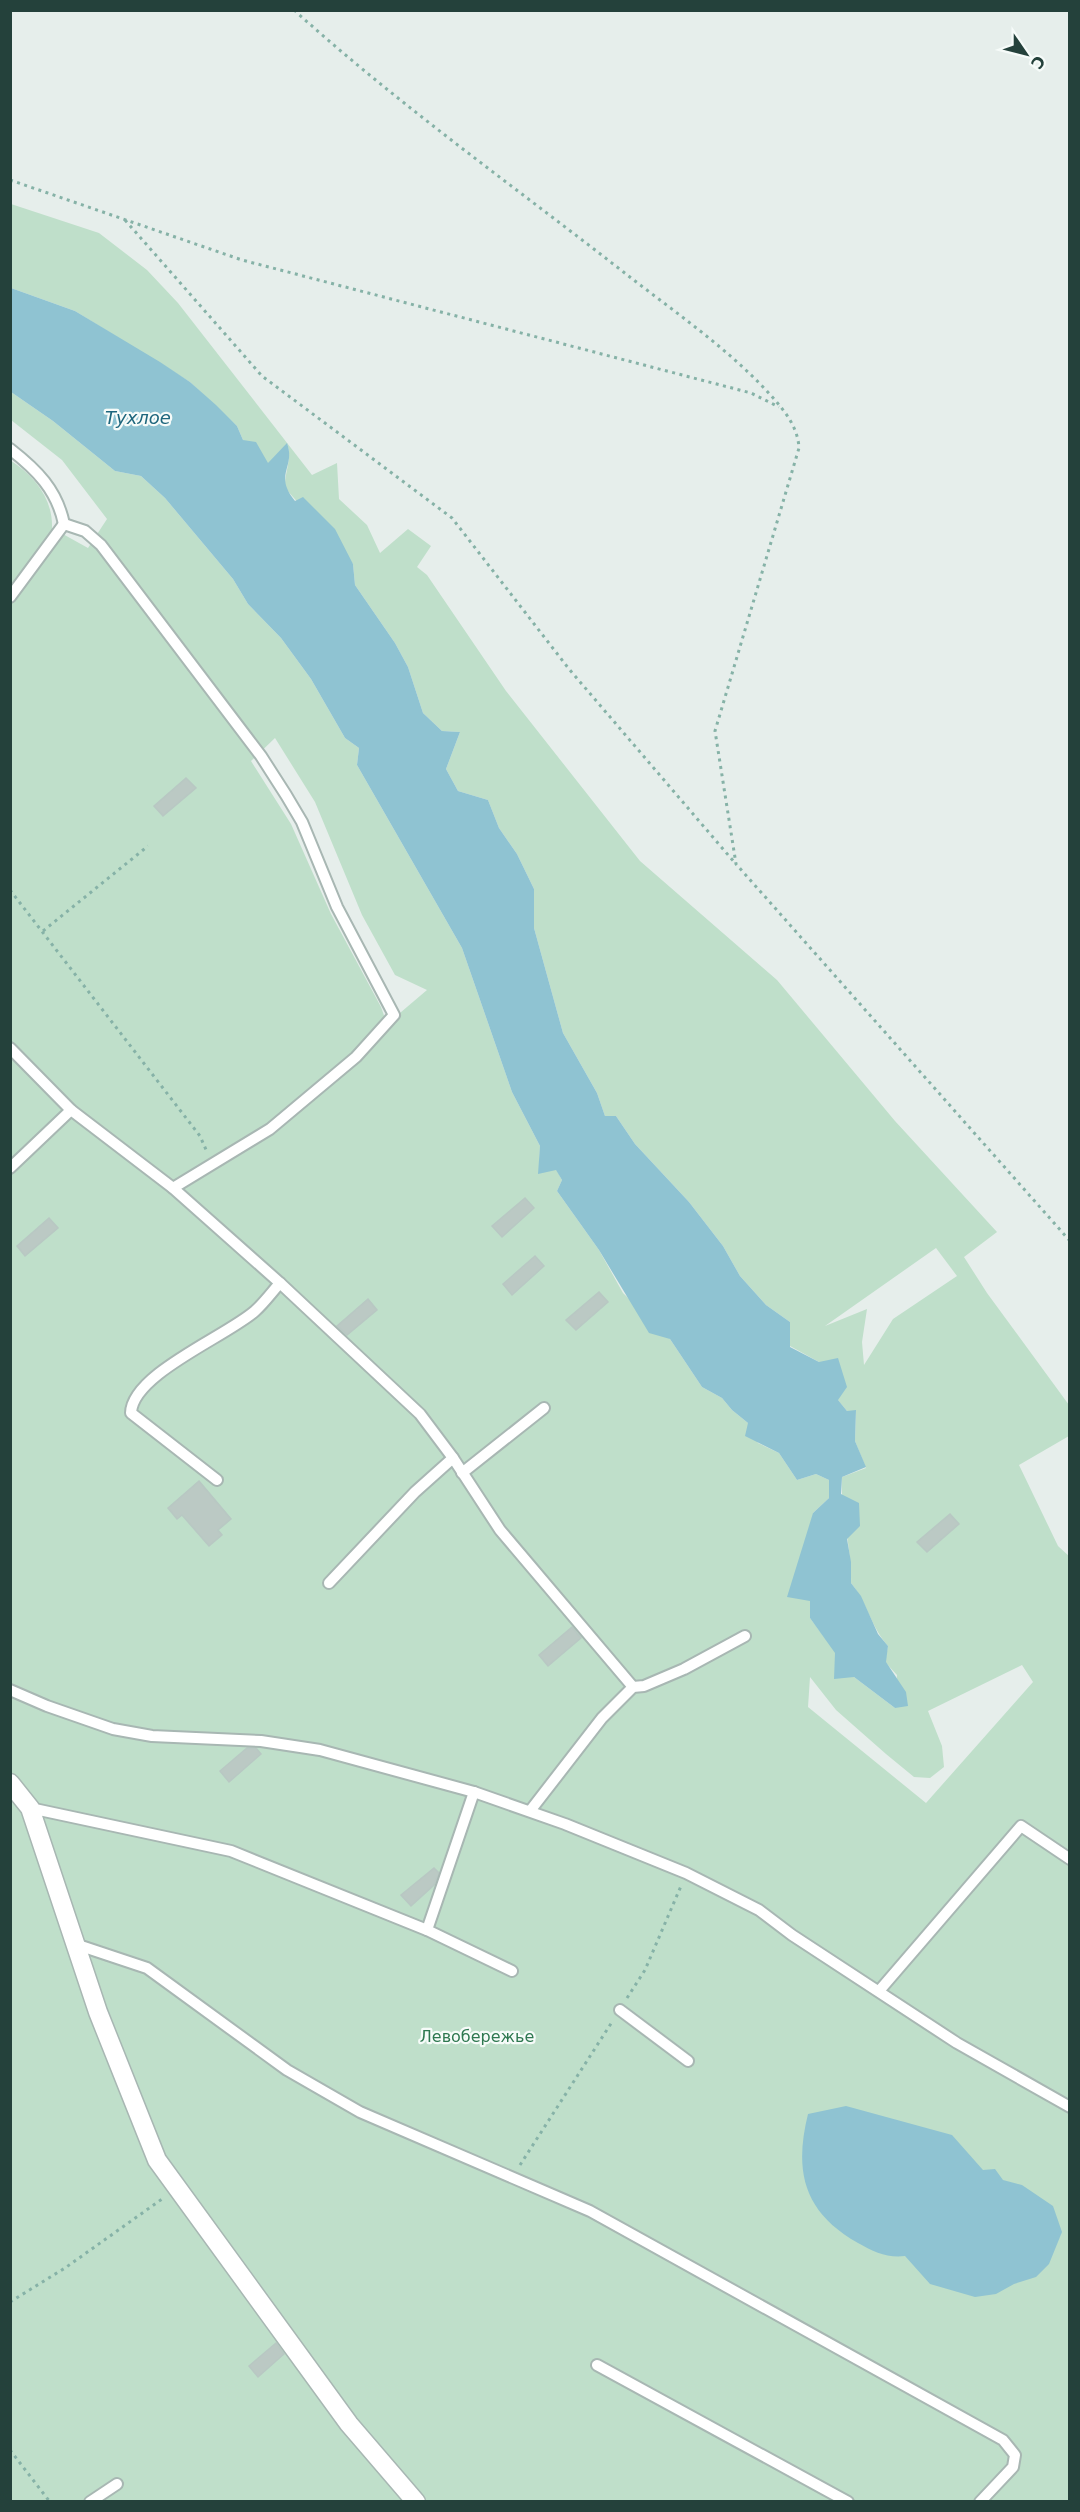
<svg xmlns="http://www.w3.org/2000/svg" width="1080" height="2512" font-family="'DejaVu Sans',sans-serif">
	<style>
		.green { fill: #bfdfca; fill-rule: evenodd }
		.water { fill: #8fc3d2 }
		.building { fill: #bbc9c4; stroke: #b8c8c3; stroke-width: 1.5 }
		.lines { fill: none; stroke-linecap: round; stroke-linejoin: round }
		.lane-casing { stroke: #a8b7b3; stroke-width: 14 }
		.street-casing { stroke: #a8b7b3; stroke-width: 21 }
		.path { stroke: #86b2a7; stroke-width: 3; stroke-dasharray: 3 4.5; stroke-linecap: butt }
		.lane { stroke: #fff; stroke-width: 10 }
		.street { stroke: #fff; stroke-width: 18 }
		.labels { text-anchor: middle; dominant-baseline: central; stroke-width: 4.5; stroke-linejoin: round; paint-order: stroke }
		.park-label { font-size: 16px; fill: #2e7850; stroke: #f6fbf9 }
		.water-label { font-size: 18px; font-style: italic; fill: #1e667d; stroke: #f6fbf9 }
	</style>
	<rect width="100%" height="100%" fill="#e6eeeb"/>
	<path class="green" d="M11 204 99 233 147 270 178 303 312 475 337 463 339 499 367 525 380 553 408 529 431 546 417 567 427 575 506 691 640 861 777 980 895 1121 997 1232 964 1257 987 1293 1069 1405V1436L1019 1465 1058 1546 1070 1557 1069 2501H11L10 460C35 476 53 499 52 528L88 548 107 519 62 460 11 420V392L53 421 115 471 141 476 165 498 233 579 248 604 281 638 311 679 345 738 359 748 357 765 462 948 512 1092 540 1146 539 1173 556 1169 562 1180 557 1191 599 1250 623 1293 670 1339 702 1387 722 1398 732 1410 748 1423 758 1443 779 1453 797 1480 816 1474 829 1480V1498L813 1513 810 1618 854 1677 895 1708 897 1675 885 1662 888 1646C871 1627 867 1602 851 1583 852 1547 840 1513 842 1477L866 1468 855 1441 856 1411H847L837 1399 819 1362 790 1346V1322L766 1305 740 1276 723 1246 689 1202 635 1144 616 1116H605L597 1093 563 1033 534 928V889L517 854 499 828 488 800 458 791 446 769 460 732 442 731 423 713 408 667 395 643 355 585 353 564 285 488C284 473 293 458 287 444L268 464 243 440 237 426 190 382 75 311 11 288ZM275 738 315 802 362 915 395 975 427 990 387 1024 381 1007 331 914 291 824 251 761ZM936 1248 957 1276 893 1319 864 1365 862 1342 867 1309 825 1326ZM1022 1665 1033 1682 926 1803 808 1707 810 1677 836 1710 886 1754 914 1777 930 1778 944 1767 942 1746 928 1711Z"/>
	<g class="water">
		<path d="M11 288 75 311 160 362 190 382 216 405 237 426 243 440 256 442 268 463 287 443C296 468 273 474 295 501L303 497 335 529 353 564 355 585 395 643 408 667 423 713 442 731 460 732 446 769 458 791 488 800 499 828 517 854 534 889V928L563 1033 597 1093 605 1116H616L635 1144 689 1202 723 1246 740 1276 766 1305 790 1322V1347L819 1362 838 1358 847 1387 838 1400 847 1411 856 1410 855 1441 866 1467 842 1477 841 1494 859 1503 860 1526 847 1539 851 1562V1583L861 1596 878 1634 888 1646 886 1662 906 1692 908 1706 895 1708 854 1677 834 1679 835 1653 810 1618V1601L787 1597 813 1513 829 1498V1480L816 1474 797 1480 779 1453 745 1436 748 1423 732 1410 722 1398 702 1387 670 1339 649 1333 599 1250 557 1191 562 1180 556 1170 538 1174 540 1146 512 1092 462 948 357 765 359 748 345 738 311 679 281 638 248 604 233 579 165 498 141 476 115 471 53 421 11 392Z"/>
		<path d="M846 2106 952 2135 983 2170 995 2169 1003 2180 1022 2185 1053 2206 1062 2232 1049 2264 1036 2277 1014 2284 996 2294 975 2297 930 2284 905 2256C887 2258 874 2252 858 2243 803 2212 794 2171 808 2114Z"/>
	</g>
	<g class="building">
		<polygon points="186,778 196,788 163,816 154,806"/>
		<polygon points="525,1198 534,1208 502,1237 492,1226"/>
		<polygon points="49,1218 58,1228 25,1256 17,1246"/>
		<polygon points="535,1256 544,1266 512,1295 503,1284"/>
		<polygon points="599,1292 608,1302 576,1330 566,1320"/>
		<polygon points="368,1299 377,1310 347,1335 337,1326"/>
		<polygon points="199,1481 231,1519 218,1530 222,1535 209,1546 182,1515 177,1519 168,1508"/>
		<polygon points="950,1514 959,1524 927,1552 917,1542"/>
		<polygon points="572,1627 581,1638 548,1666 539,1655"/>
		<polygon points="247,1748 256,1748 261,1754 229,1782 220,1771"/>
		<polygon points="434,1868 439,1873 434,1885 411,1906 401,1895"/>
		<polygon points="276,2343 284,2354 258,2377 249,2366"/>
	</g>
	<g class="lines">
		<g class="lane-casing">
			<g id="lane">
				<path d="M10 449C37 470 57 490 64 524"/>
				<polyline points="10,597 64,524 85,531 101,545 261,756 286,795 302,822 337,907 394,1015 356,1057 270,1129 173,1188"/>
				<polyline points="10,1048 71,1110 173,1188 280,1283 420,1414 453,1458 500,1530 633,1687"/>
				<polyline points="10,1168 71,1110"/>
				<polyline points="462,1473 544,1408"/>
				<path d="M217 1480 131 1413C132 1374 227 1336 255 1311 264 1303 272 1292 280 1283"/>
				<polyline points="329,1583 415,1492 453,1458"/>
				<polyline points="10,1690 47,1706 113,1729 152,1736 261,1741 320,1750 474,1792 565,1824 686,1873 759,1910 792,1935 957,2043 1070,2107"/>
				<polyline points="30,1808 231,1851 427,1930 512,1971"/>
				<polyline points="530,1811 602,1718 633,1687 644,1686 684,1669 745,1636"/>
				<polyline points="427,1930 474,1792"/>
				<polyline points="75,1944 147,1968 287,2070 360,2112 590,2211 1003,2440 1015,2455 1013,2467 980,2502"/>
				<polyline points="879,1991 1021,1826 1070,1859"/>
				<polyline points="620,2010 688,2061"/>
				<polyline points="597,2365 848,2502"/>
				<polyline points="90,2502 117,2484"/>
			</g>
		</g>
		<g class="street-casing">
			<polyline id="street" points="10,1783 30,1808 98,2012 157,2160 349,2424 416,2502"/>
		</g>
		<g class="path">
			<path d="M294 10C399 105 515 187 626 274 676 313 733 352 775 400 787 414 798 429 799 448L715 731 736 864 1070 1241"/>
			<polyline points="10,180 242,260 751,393 779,407"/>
			<polyline points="125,220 262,376 452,518 569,669 735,863"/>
			<polyline points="10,890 200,1136 207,1152"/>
			<polyline points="43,931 148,846"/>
			<polyline points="627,1998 645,1970 681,1886"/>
			<polyline points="520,2165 612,2022"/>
			<polyline points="10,2302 65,2268 162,2199"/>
			<polyline points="10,2450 50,2502"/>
		</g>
		<use href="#lane" class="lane"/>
		<use href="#street" class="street"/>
	</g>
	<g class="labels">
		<g class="park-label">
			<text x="477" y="2036">Левобережье</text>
		</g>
		<g class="water-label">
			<text x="138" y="417">Тухлое</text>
		</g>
	</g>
	<rect width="1080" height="2512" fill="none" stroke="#24413b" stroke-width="24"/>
	<g transform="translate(1026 54) rotate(125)" stroke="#f6fbf9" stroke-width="4.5" paint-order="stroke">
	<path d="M0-4.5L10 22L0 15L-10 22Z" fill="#24413b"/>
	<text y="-9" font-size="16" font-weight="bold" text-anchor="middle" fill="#24413b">С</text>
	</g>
</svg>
